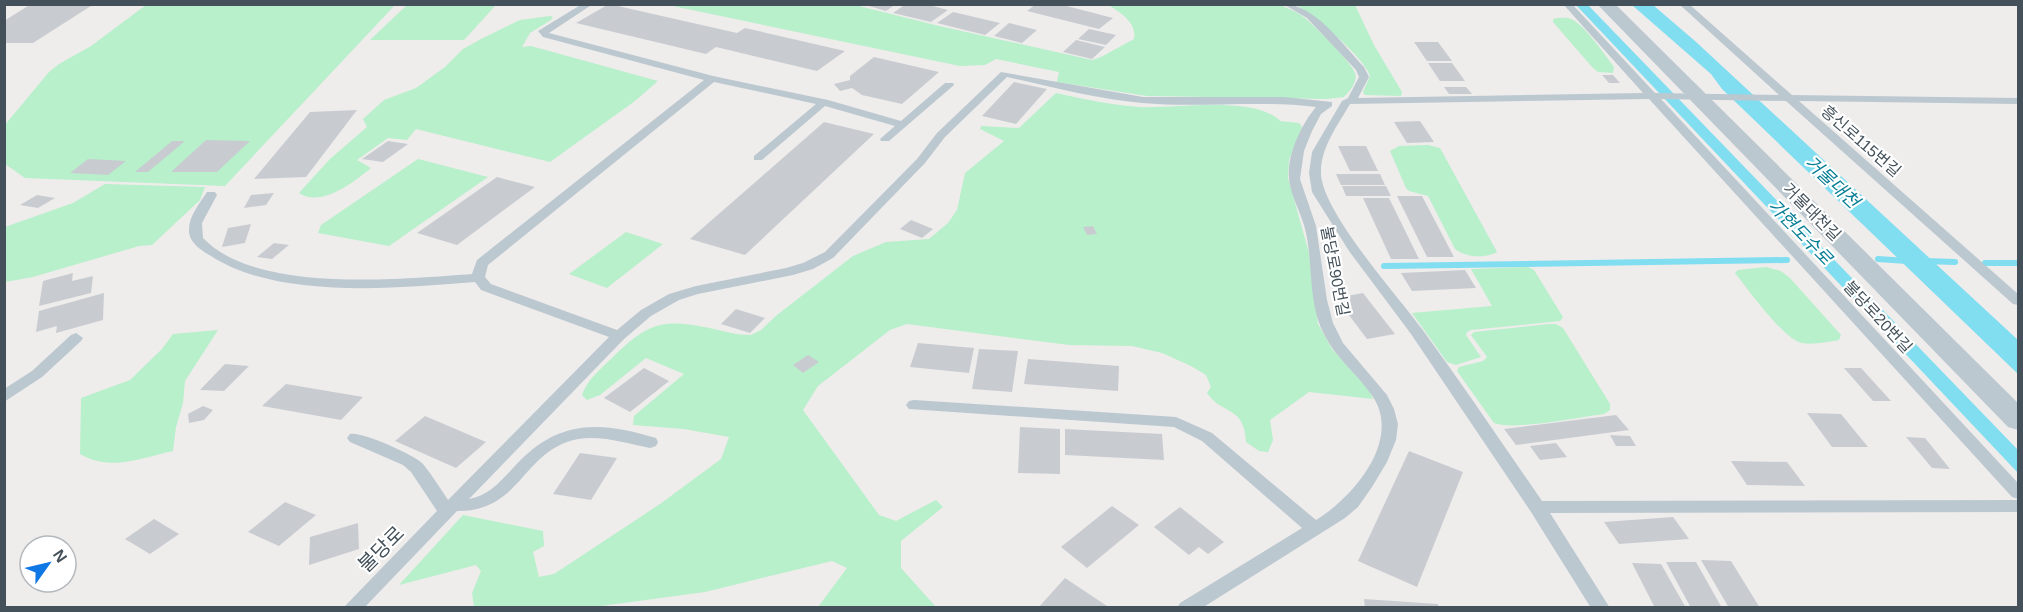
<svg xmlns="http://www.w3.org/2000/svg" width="2023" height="612" font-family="Arial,'Noto Sans KR',sans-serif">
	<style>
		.green { fill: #b7f0ca }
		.water { fill: #81def0 }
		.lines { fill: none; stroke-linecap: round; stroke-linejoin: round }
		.stream { stroke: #81def0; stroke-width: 6 }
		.building { fill: #c8ccd1 }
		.lane { fill: #bcc8d0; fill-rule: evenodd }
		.street { fill: #bcc8d0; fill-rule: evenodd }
		.labels { text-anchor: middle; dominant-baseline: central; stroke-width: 4.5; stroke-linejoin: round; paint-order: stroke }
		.street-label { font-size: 16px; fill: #44515a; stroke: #fff }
		.water-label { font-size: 18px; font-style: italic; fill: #077e95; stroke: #fff }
		.near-street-label { font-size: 20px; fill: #44515a; stroke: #fff }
	</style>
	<rect width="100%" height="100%" fill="#efecec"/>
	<g class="green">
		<polygon points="146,5 395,5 225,186 25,178 5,164 4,126 49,72 59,64 91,46"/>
		<polygon points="407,5 407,4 496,5 464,40 370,40"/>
		<path d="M668 5H855L939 26 1092 60 1101 57 1134 39C1137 22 1120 13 1109 5H1280C1287 8 1295 11 1301 15 1310 21 1353 64 1355 73 1358 82 1350 91 1344 97L1327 99 1147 96 1057 82 1059 72 996 59 985 65 960 66Z"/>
		<path d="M1296 5H1355L1374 45 1402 92 1401 96 1365 95 1363 92 1370 76C1365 58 1313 14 1296 5Z"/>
		<path d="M550 16 553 17 551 20 530 33 522 47 531 46 658 81 635 101 550 162 416 129 407 140 388 138 357 160 371 168C354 182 321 208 299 193L330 159 367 127 363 119 384 100 416 88 445 67 463 49 481 39 520 20Z"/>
		<path d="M1558 18C1563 18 1568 17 1573 20 1586 27 1605 55 1614 67L1613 73 1598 72 1592 67 1553 22V19Z"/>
		<path d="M1056 93C1083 99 1111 105 1139 107 1175 109 1255 95 1280 121L1299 123 1302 127 1289 160 1288 178 1309 253 1318 324 1332 349 1369 390 1373 399 1309 392 1270 420 1273 440 1268 452 1259 451 1246 442C1244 405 1223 416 1207 393L1211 387 1206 375 1191 366 1162 353 1132 346 1069 345 907 324 890 330 818 386 803 410 879 515 896 521 936 500 943 507 901 541V568L936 607H818L847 568 832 561 705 592 594 607H474L472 593 481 571 476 565 399 585 463 515 543 531 544 546 533 552 539 577 554 574 660 504 721 459 729 437 684 429 633 425 634 416 684 374 646 358 600 395 587 400 582 395C588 378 602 368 614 356 651 320 665 319 714 329 727 332 738 335 751 335L761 330 777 315 853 256 886 242 929 239 948 223 957 210 965 173 1004 141 980 129 981 126 1019 128Z"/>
		<path d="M1428 145 1440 148 1497 252C1485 259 1465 257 1455 249L1428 196 1409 191 1406 188 1390 151 1399 146Z"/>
		<polygon points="418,159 488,177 389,246 318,233 321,225"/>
		<polygon points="105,184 205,187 200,200 152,245 139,246 33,277 5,282 5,227 73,203"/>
		<polygon points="626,232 663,244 607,288 569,274"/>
		<polygon points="1528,267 1534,270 1563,317 1560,321 1471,330 1467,332 1466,335 1481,357 1456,365 1447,362 1412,313 1492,306 1471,269"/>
		<path d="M1766 267 1781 271 1790 278 1841 335 1839 340C1827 342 1813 345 1802 343 1783 339 1748 289 1735 273L1738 270Z"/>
		<path d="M1549 324H1556L1563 328 1610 404V410L1604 414C1580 417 1513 431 1494 423L1457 371 1459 367 1483 361 1487 357 1471 335 1474 332Z"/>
		<path d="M218 330 185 381 183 403 176 427 173 451C140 458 111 472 80 454L81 398 130 380 162 349 173 334Z"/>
	</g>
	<g class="water">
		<polygon points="1576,5 1588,5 2018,450 2018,473"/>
		<polygon points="1632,5 1653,5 1695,41 2018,340 2018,374 1722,89 1711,74"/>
	</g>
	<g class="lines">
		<g class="stream">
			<polyline points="1878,259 1907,261"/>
			<polyline points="1924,261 1955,262"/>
			<polyline points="1985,263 2018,263"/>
			<polyline points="1384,266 1787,260"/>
		</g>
	</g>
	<g class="building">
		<polygon points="31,4 94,4 33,43 4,43 4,21"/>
		<polygon points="609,4 737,33 745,28 845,51 817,71 716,47 706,54 576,23"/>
		<polygon points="862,4 896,4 886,11"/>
		<polygon points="906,4 925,4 948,10 931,22 893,13"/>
		<polygon points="1036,4 1059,4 1113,18 1099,29 1027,11"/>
		<polygon points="953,12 1000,23 985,35 937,23"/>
		<polygon points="1009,23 1037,30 1022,43 994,36"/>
		<polygon points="1089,29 1116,35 1106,45 1078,39"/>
		<polygon points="1076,40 1105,47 1092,59 1063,52"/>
		<polygon points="1414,42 1438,42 1452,61 1427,61"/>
		<polygon points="874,57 939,72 902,104 862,95 852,88 840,91 834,84 850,80 850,76"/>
		<polygon points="1428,63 1452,63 1465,81 1440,81"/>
		<polygon points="1602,75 1613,75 1620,83 1609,83"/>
		<polygon points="1014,82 1047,89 1016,124 982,116"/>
		<polygon points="1444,87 1466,87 1472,94 1449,94"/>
		<polygon points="357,110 306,177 254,179 310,112"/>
		<polygon points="1420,121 1434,142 1407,143 1394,122"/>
		<polygon points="824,122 874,134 745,255 690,239"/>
		<polygon points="206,140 250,141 217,172 171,172"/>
		<polygon points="172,141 185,141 148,172 135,172"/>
		<polygon points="388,141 408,144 383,162 362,159"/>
		<polygon points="1338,146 1366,146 1378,171 1350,171"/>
		<polygon points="88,159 126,161 108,175 70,173"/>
		<polygon points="1336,174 1380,174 1385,185 1341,185"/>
		<polygon points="497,177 535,187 457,245 417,233"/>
		<polygon points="1342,186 1386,186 1391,196 1346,196"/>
		<polygon points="274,193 266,205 244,208 251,195"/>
		<polygon points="37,195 55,198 38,208 20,205"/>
		<polygon points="1397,196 1422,196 1454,257 1427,257"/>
		<polygon points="1363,198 1389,198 1419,259 1391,259"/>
		<polygon points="911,220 933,229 922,238 900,229"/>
		<polygon points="251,224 245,243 222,247 228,228"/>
		<polygon points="1093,226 1097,234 1087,235 1083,227"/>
		<polygon points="274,243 289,245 272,259 257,257"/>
		<polygon points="1465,270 1476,288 1412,291 1401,273"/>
		<polygon points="73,273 72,281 93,276 91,293 39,306 43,281"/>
		<polygon points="104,293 103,320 56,333 57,326 36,332 39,311"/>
		<polygon points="1363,293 1395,334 1367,339 1336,298"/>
		<polygon points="736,309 765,318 750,333 721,324"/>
		<polygon points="918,343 974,348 969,373 910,367"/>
		<polygon points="979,349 1018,351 1012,392 972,389"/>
		<polygon points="808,355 819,362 803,373 793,365"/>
		<polygon points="1028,359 1119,366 1118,391 1024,384"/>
		<polygon points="225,364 249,366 224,391 200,390"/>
		<polygon points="644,368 669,381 630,412 604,398"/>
		<polygon points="1844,368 1861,368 1891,401 1873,401"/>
		<polygon points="286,384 363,397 341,420 262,406"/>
		<polygon points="203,406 213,410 204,420 189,423 188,414"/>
		<polygon points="1807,413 1841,414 1868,447 1832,447"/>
		<polygon points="1616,415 1629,430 1516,445 1504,429"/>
		<polygon points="425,416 486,442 456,468 395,441"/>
		<polygon points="1020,427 1060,429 1060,474 1018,473"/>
		<polygon points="1065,429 1162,434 1164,460 1065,455"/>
		<polygon points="1610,435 1630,436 1636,446 1616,446"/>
		<polygon points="1906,437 1925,438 1950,469 1932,468"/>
		<polygon points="1556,443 1567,457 1540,460 1530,446"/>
		<polygon points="1409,451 1463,472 1417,587 1358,561"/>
		<polygon points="580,453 617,458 591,500 553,494"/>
		<polygon points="1731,461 1787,462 1805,486 1747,485"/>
		<polygon points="285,502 316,515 279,546 248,532"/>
		<polygon points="1112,506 1139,525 1087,568 1061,547"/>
		<polygon points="1180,507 1224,542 1208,554 1199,547 1189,555 1154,527"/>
		<polygon points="1673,517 1689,539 1619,544 1604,522"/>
		<polygon points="154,519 179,534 150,554 125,539"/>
		<polygon points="358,523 359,549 309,565 310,537"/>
		<polygon points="1701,560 1731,561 1760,608 1729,608"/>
		<polygon points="1666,562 1696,562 1722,608 1691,608"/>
		<polygon points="1632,563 1661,564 1686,608 1655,608"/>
		<polygon points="1065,578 1110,608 1038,608"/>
		<polygon points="1364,599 1438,604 1439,608 1365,608"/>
	</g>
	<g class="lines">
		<g class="lane">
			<path d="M582 4H593L549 33 713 76 828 100 901 121 945 83H953L954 85 889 141H881L880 139 895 126 825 106 762 160H754V156L816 104 714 82 488 265 485 277 491 284 617 330 641 310 669 294 696 286 786 268 803 263 825 252 917 159 937 133 1001 72 1143 97H1284L1332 102V106L1321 114 1312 131 1304 151 1300 179 1316 226 1327 300 1333 323 1343 343 1387 395 1394 409 1398 424 1396 440 1387 462 1372 487 1358 507 1345 518 1202 608H1177L1180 603 1302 528 1202 441 1174 427 909 409 906 405 909 401 914 400 1176 417 1212 433 1316 520C1352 498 1402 441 1373 397 1358 374 1335 358 1323 332 1307 299 1314 260 1304 225 1298 206 1287 189 1289 169 1290 149 1303 122 1316 107 1258 100 1200 108 1142 103 1097 99 1052 87 1007 77L945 137 925 163 833 258 813 269 793 275 698 294 679 300 651 316 624 339 469 499C488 496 501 481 513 468 556 420 597 420 656 438L658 442 656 446 650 448C625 443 592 432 567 442 521 459 517 512 457 511L364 608H343L437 511 411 472 403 465 350 442 347 438 350 434C361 431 415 455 423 464 432 475 440 488 448 500L609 337 481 290 475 282C396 288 279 300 211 256 201 250 188 242 189 229 189 216 200 203 207 192H215L217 195 202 223 203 238C256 294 401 279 472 274L477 260 704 80 543 37 538 31Z"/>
			<path d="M1283 4C1315 4 1343 45 1364 67L1369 77 1358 98 1643 93 1563 4H1572L1655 93 1779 95 1679 4H1689L1792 95 2018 98V104L1799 101 2018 294V305L2013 304 1786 101 1661 99 2018 483V499L2012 497 1649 99 1350 104C1338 125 1320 148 1321 174 1323 213 1397 295 1422 329 1463 385 1502 443 1542 501L2018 500V512L1550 513 1610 608H1591L1531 512 1411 334 1349 251 1312 192 1309 173 1312 152 1342 101 1348 98 1359 77 1356 70 1307 18Z"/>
			<polygon points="76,333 83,338 81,341 42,377 4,402 4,389 32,371 71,335"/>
		</g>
		<polygon class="street" points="1597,4 1615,4 2018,403 2018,430 2008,427"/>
	</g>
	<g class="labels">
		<g class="street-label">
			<text transform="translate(1861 141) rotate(41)">흥신로115번길</text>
			<text transform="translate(1812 212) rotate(45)">거물대천길</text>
			<text transform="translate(1335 271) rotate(79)">불당로90번길</text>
			<text transform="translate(1878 317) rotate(47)">불당로20번길</text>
		</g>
		<g class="water-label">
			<text transform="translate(1832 182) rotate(43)">거물대천</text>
			<text transform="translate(1800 232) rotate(46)">가현도수로</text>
		</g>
		<g class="near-street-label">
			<text transform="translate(381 549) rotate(-45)">불당로</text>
		</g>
	</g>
	<rect width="2023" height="612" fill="none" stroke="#44515a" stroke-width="12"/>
	<g transform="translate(48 564) rotate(56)"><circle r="28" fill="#ffffff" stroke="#b4b9bd" stroke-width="1.5"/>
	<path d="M0-4.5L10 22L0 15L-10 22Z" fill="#1078e5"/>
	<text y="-9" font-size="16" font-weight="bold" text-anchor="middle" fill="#44515a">N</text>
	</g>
</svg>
